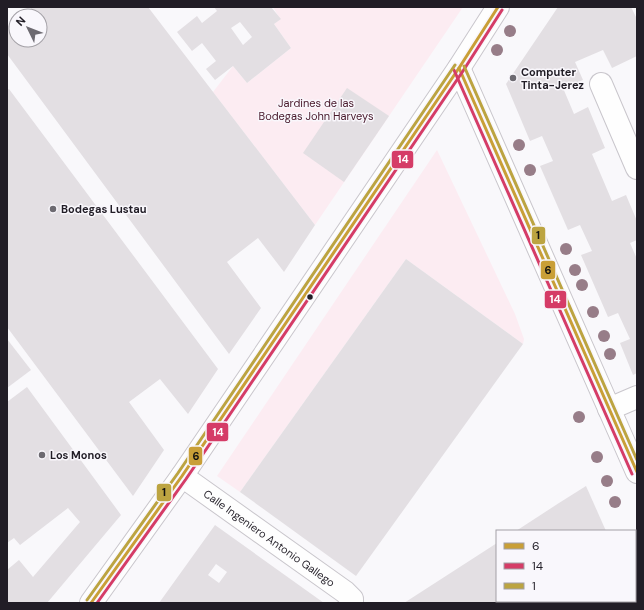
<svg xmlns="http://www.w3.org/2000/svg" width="644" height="610" font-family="'DM Sans',sans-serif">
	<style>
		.green { fill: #fcecf2 }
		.building { fill: #e3dfe3; fill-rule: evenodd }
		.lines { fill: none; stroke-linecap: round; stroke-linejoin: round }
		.street-casing { stroke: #c9c6cc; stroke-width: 24 }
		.secondary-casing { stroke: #c9c6cc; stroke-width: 24 }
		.street { stroke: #fefefe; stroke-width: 22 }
		.secondary { stroke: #fefefe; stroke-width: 22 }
		.bus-1-casing { stroke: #f9f7fc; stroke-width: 6 }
		.bus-2-casing { stroke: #f9f7fc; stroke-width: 6 }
		.bus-3-casing { stroke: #f9f7fc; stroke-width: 6 }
		.bus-1 { stroke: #c99f37; stroke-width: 3 }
		.bus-2 { stroke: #d53c67; stroke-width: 3 }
		.bus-3 { stroke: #bca441; stroke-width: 3 }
		.tree { fill: #977d88 }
		.poi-dot { fill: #6d6a71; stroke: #f9f7fc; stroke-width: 1.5 }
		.bus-dot { fill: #211d26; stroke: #f9f7fc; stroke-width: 1.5 }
		.labels { text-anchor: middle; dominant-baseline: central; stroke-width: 3; stroke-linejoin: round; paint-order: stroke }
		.poi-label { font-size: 11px; font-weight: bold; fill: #211d26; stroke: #f9f7fc; text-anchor: start }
		.park-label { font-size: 11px; fill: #47182a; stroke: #f9f7fc }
		.street-label { font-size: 11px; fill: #211d26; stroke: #f9f7fc }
		.line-badge { stroke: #f9f7fc; stroke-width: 1.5 }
		.badge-label { font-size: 11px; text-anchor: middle; font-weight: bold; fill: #fff }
		.pale-badge-label { font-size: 11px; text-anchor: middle; font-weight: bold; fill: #111 }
	</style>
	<rect width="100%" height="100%" fill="#f9f8fb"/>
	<g class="green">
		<polygon points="273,7 463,7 315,225 213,92 233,66 247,83 291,48 274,24 280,19"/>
		<polygon points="437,150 515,314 524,339 523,344 406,259 240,492 217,476"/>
	</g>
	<g class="building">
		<polygon points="33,7 148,7 315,225 284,272 258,238 227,262 261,308 229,354 7,54 7,27 16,20 16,40 40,40 40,16 21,16"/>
		<path d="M214 7H271L281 19 274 24 291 48 247 83 233 66 215 80 206 69 216 61 202 43 192 51 177 32 197 16 202 23 217 11ZM240 22 252 37 243 45 231 28Z"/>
		<polygon points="558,7 631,7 637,19 637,56 612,68 603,50 575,62 583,80 563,88 574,114 588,107 605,148 592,154 612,201 626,195 637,221 637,240 630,243 637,259 637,373 633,375 620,343 630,339 618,313 608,317 581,255 592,251 580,225 568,230 540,166 553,161 542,136 530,141 506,84"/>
		<polygon points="347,88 389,116 344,182 303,153"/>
		<polygon points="9,89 218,369 188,414 160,379 129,402 164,450 133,496 7,327 7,90"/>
		<polygon points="406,259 523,344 356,576 240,492"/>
		<polygon points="7,339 31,370 7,388"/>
		<polygon points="27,387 121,515 47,603 7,603 7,570 19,560 33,577 80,522 68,508 20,545 14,538 7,543 7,402"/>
		<polygon points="586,486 606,531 516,531 559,503"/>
		<path d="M215 525 324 603H159ZM216 564 227 572 219 583 208 575Z"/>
		<polygon points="497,543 497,601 582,601 579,603 404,603"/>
	</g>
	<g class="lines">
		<g class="street-casing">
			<g id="street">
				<polyline points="601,84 637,168"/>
				<polyline points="609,409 637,397"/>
				<path id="s1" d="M182 476 345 592 352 599V603"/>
				<polyline points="635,590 637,590"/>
				<polyline points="603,603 606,601"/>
			</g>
		</g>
		<g class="secondary-casing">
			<g id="secondary">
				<polyline points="459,68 637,472"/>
				<polyline points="91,603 182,476 459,68 498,7"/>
			</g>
		</g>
		<use href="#street" class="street"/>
		<use href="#secondary" class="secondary"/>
		<g class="bus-1-casing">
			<g id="bus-1">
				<polyline points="459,68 637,472"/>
				<polyline points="91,603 182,476 459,68 498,7"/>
			</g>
		</g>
		<g class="bus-2-casing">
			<g id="bus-2">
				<polyline points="454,70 632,474"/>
				<polyline points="97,603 186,479 463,71 502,10"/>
			</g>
		</g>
		<g class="bus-3-casing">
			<g id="bus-3">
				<polyline points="464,66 637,460"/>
				<polyline points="87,600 178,473 455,65"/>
			</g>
		</g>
		<use href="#bus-1" class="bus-1"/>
		<use href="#bus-2" class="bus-2"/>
		<use href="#bus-3" class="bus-3"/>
	</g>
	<g class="tree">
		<circle cx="510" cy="31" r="6"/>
		<circle cx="497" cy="50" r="6"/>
		<circle cx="519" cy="145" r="6"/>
		<circle cx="530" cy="170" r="6"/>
		<circle cx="566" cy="249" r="6"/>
		<circle cx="575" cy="270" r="6"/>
		<circle cx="582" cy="285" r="6"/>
		<circle cx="593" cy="312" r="6"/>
		<circle cx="604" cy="336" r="6"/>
		<circle cx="610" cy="354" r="6"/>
		<circle cx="579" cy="417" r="6"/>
		<circle cx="597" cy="457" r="6"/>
		<circle cx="607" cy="481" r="6"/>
		<circle cx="615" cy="502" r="6"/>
	</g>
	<g class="poi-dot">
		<circle cx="513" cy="78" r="4"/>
		<circle cx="53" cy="209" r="4"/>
		<circle cx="42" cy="455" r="4"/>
	</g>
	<circle class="bus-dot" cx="310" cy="297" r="3.5"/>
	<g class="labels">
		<g class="poi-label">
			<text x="521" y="72">Computer<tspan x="521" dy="13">Tinta-Jerez</tspan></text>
			<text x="61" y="209">Bodegas Lustau</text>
			<text x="50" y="455">Los Monos</text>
		</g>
		<g class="park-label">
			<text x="316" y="103">Jardines de las<tspan x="316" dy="13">Bodegas John Harveys</tspan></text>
		</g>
		<g class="street-label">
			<text stroke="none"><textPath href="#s1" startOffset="107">Calle Ingeniero Antonio Gallego</textPath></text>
		</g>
	</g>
	<g class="line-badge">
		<rect x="391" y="150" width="23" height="19" rx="4" fill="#d53c67"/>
		<rect x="531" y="226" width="15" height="19" rx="4" fill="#bca441"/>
		<rect x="540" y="260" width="16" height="20" rx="4" fill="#c99f37"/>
		<rect x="544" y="290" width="23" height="19" rx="4" fill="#d53c67"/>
		<rect x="206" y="422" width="23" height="20" rx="4" fill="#d53c67"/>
		<rect x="188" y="446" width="15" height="20" rx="4" fill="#c99f37"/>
		<rect x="156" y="483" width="16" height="19" rx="4" fill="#bca441"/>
	</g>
	<g class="badge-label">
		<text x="403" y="163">14</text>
		<text x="555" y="303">14</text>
		<text x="218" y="436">14</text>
	</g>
	<g class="pale-badge-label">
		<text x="538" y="239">1</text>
		<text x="548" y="274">6</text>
		<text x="196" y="460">6</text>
		<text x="164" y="496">1</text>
	</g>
	<rect width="644" height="610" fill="none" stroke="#211d26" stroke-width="16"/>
	<rect x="496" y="530" width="140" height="72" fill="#f9f7fc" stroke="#a3a0a6"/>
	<rect x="504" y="543" width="20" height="6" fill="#c99f37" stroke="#a3a0a6"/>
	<text x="532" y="550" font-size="12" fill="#211d26">6</text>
	<rect x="504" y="563" width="20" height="6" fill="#d53c67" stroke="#a3a0a6"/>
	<text x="532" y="570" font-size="12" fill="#211d26">14</text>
	<rect x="504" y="583" width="20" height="6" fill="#bca441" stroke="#a3a0a6"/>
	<text x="532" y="590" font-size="12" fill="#211d26">1</text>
	<g transform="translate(28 28) rotate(313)"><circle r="19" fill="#f9f7fc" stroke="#a3a0a6"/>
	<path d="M0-3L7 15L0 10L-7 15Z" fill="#6d6a71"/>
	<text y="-6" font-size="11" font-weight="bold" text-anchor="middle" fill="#211d26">N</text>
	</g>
</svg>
